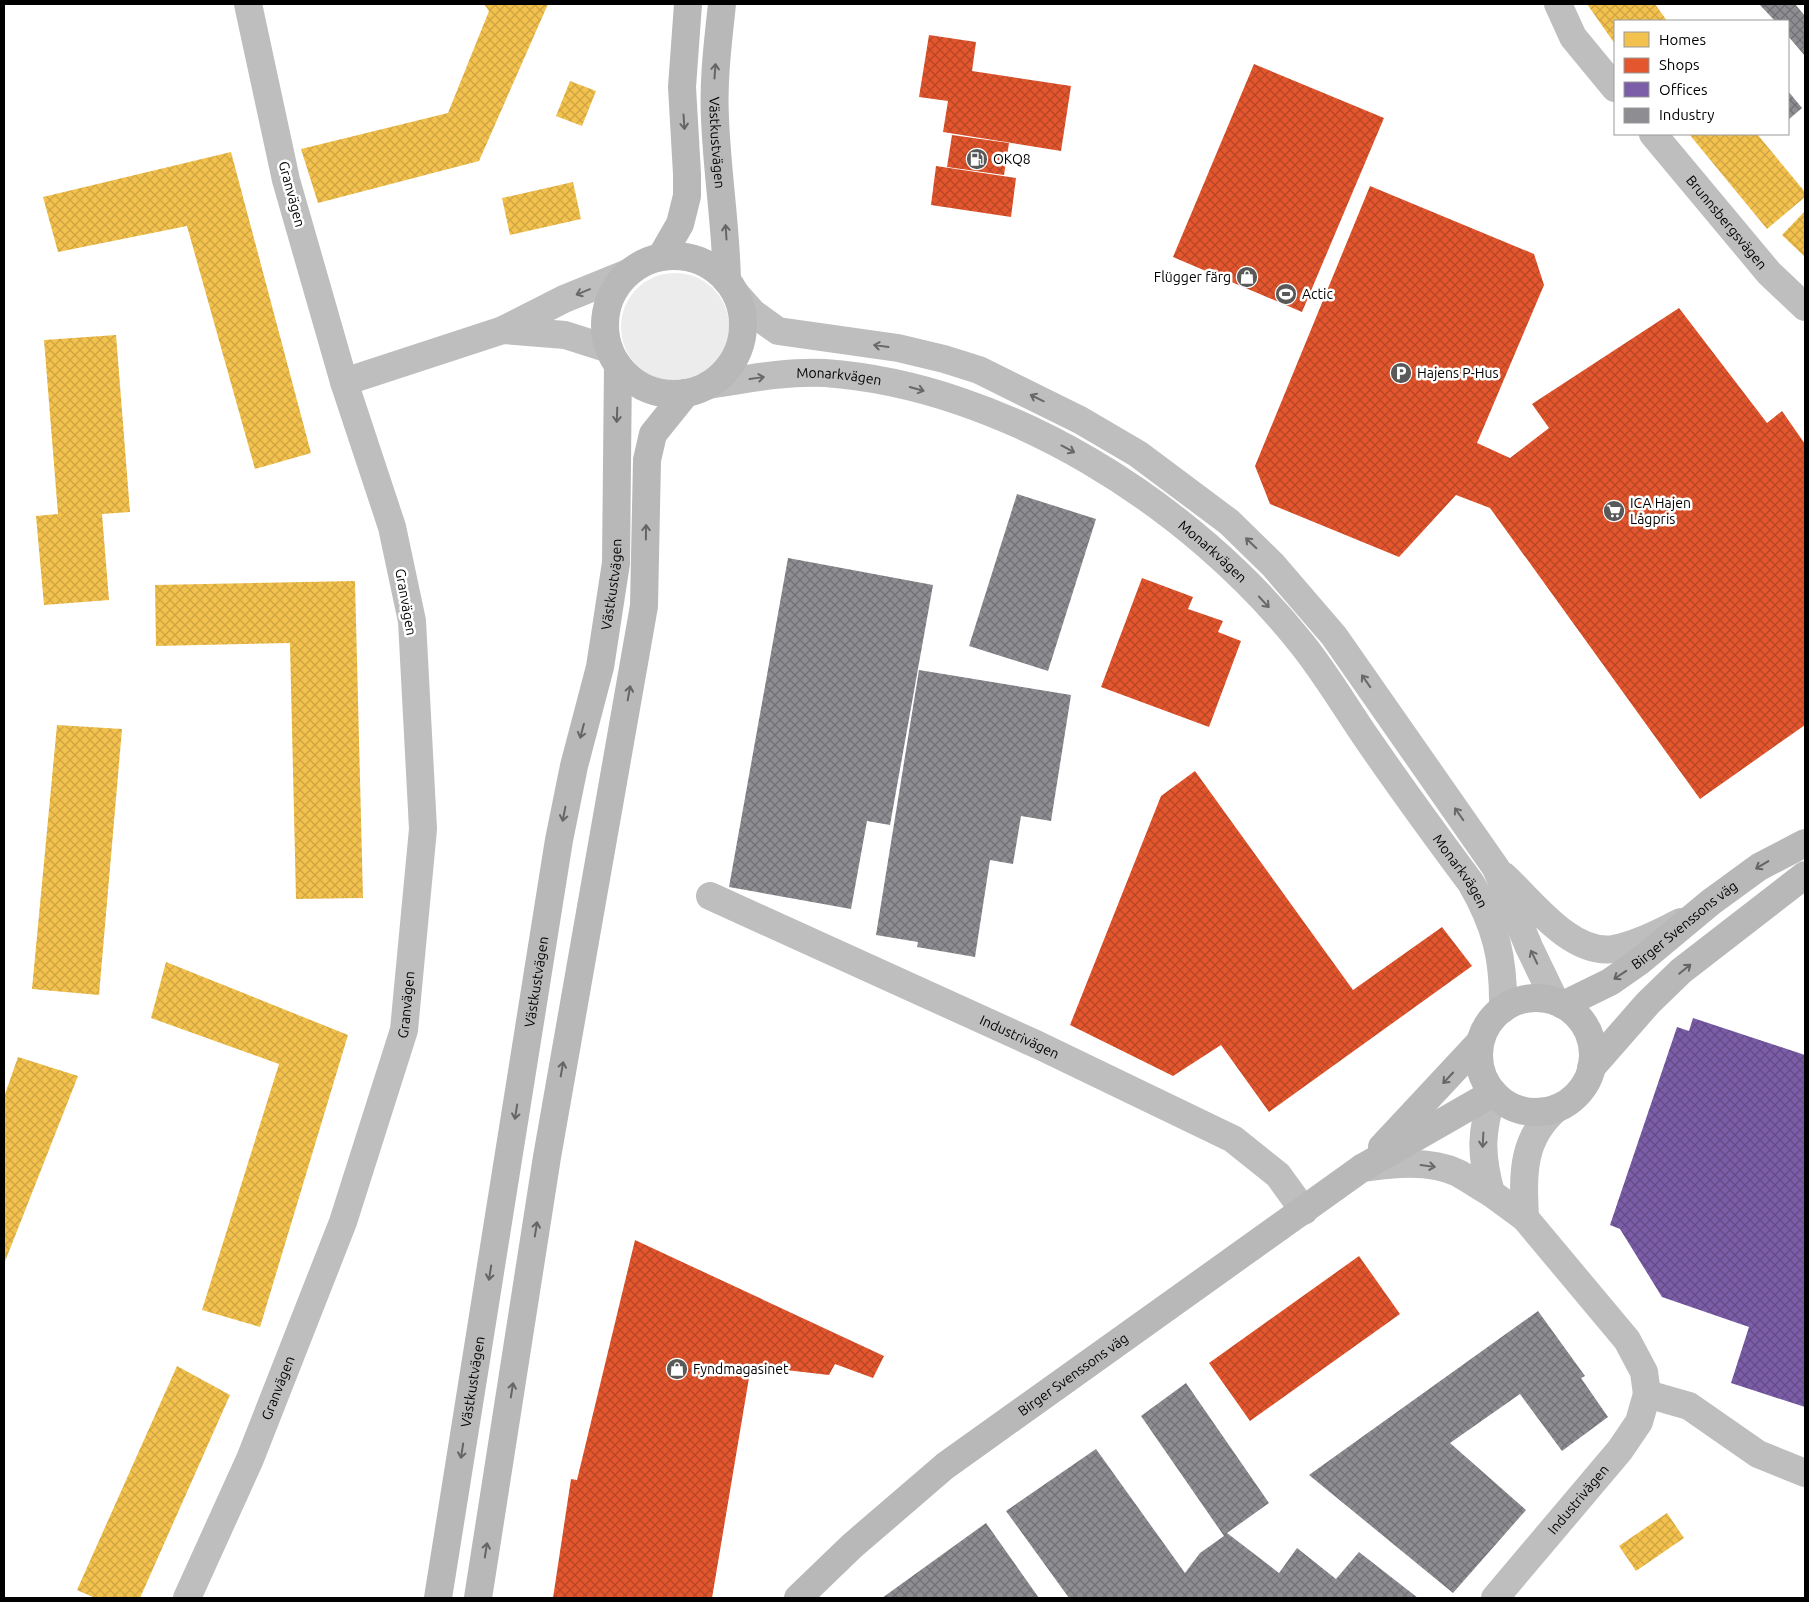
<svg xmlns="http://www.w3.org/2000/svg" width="1809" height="1602" font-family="Ubuntu,sans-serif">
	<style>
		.grass { fill: #ececec }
		.homes { fill: url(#homes-cross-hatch) }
		.shops { fill: url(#shops-cross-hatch) }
		.offices { fill: url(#offices-cross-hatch) }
		.industry { fill: url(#industry-cross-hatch) }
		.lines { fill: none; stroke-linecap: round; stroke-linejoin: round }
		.street { stroke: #bebebe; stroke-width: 28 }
		.secondary { stroke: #b8b8b8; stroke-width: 28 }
		.oneway { stroke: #656565 }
		.oneway2 { stroke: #686868 }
		.labels { text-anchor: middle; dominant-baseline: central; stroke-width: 5; stroke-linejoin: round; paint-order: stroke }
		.street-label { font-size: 14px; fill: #000; stroke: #fff }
		.poi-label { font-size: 14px; fill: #000; stroke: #fff; text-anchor: start }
	</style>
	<defs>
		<pattern id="homes-cross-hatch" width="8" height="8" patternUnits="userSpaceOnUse" patternTransform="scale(1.25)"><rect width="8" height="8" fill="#f2c14e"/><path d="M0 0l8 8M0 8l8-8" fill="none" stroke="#cea442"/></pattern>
		<pattern id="shops-cross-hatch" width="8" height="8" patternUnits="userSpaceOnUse" patternTransform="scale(1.25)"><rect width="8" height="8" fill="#e4572e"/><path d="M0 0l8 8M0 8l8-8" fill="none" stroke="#b64625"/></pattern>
		<pattern id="offices-cross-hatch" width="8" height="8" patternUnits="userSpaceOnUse" patternTransform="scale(1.25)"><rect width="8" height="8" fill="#7b5ea7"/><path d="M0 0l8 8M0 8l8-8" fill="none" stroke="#624b86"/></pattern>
		<pattern id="industry-cross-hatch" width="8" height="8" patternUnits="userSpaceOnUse" patternTransform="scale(1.25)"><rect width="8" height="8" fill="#8d8d92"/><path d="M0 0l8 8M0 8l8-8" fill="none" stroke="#717175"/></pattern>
	</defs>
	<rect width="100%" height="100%" fill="#fff"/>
	<circle class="grass" cx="675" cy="327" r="54"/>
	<g class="homes">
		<polygon points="484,4 548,4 479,161 318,203 301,149 448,113 489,11"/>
		<polygon points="1587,4 1655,4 1667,21 1615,21 1615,44"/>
		<polygon points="570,81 596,91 582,126 556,116"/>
		<polygon points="1689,134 1757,134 1805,192 1805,197 1767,229"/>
		<polygon points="231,152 311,453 255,469 187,226 58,252 43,197"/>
		<polygon points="573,182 581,219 510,235 502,198"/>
		<polygon points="1805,211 1805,257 1782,235"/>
		<polygon points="116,335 130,512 102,514 109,600 44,605 36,516 58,514 44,340"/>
		<polygon points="355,581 363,898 296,899 290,643 156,646 155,585"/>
		<polygon points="57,725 122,729 99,995 32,989"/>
		<polygon points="166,962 348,1035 260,1327 202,1310 279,1064 151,1018"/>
		<polygon points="18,1057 78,1076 4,1264 4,1097"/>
		<polygon points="177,1366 230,1395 140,1598 95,1598 77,1590"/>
		<polygon points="1667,1513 1684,1538 1636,1571 1619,1546"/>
	</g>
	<g class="shops">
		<polygon points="929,35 976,42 972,71 1071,86 1061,151 943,132 948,101 919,97"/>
		<polygon points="1254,64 1384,118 1302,312 1173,257"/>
		<polygon points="952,135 1009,143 1004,175 947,167"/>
		<polygon points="936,166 1016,178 1011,217 931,205"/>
		<polygon points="1370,186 1534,254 1544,285 1477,443 1510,458 1549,428 1532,404 1679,308 1767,423 1782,411 1805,444 1805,725 1700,799 1490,508 1456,495 1399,557 1270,504 1255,466"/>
		<polygon points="1142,578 1193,597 1188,609 1223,621 1218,632 1241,641 1209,727 1101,687"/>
		<polygon points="1195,771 1353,990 1442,927 1472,966 1269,1112 1221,1045 1173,1076 1070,1025 1161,796"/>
		<polygon points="635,1240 884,1356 873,1378 835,1364 829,1375 751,1366 712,1598 553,1598 571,1479 577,1480"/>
		<polygon points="1359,1256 1400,1314 1250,1421 1209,1363"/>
	</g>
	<polygon class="offices" points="1693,1018 1805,1055 1805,1407 1731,1383 1749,1327 1662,1297 1620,1229 1610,1225 1677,1027 1689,1031"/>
	<g class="industry">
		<polygon points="1759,4 1795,4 1805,16 1805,56 1788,36 1788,21 1775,21"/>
		<polygon points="1788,91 1802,108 1788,120"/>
		<polygon points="1017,494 1096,519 1048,671 969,646"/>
		<polygon points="788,558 933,585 890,825 867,821 851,909 729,887"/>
		<polygon points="919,670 1071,695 1051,821 1021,816 1013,864 990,860 975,957 917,947 918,942 876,935"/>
		<polygon points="1538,1311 1585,1376 1581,1378 1608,1417 1562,1451 1520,1394 1450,1443 1526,1510 1453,1593 1309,1475"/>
		<polygon points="1186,1383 1269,1503 1227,1533 1279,1573 1297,1548 1336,1579 1359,1552 1418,1598 1069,1598 1006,1511 1096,1449 1185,1573 1200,1553 1224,1536 1141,1416"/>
		<polygon points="986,1523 1039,1598 882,1598"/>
	</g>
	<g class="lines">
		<g class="street">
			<polyline points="1558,4 1573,37 1615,88"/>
			<path id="s1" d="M1653 134 1769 273 1805 307"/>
			<polyline points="736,294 753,313 778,331 898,348 944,359 979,370 1080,420 1138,454 1229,522 1273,565 1334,636 1496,868 1529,947 1555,1001"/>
			<polyline points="503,330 565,335 609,349"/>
			<polyline points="344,382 503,330 564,299 628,273"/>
			<path id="s2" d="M708 385C747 379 786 371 825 373 1005 386 1191 504 1302 644 1326 674 1346 708 1368 740 1401 788 1436 836 1471 883 1496 926 1504 959 1503 1009"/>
			<path d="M1504 876C1532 902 1571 955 1613 949 1637 945 1660 932 1681 922"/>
			<path id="s3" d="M710 896 1038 1045 1233 1139 1278 1175 1304 1211"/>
			<path d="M1493 1093C1481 1132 1480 1153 1491 1193L1525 1218 1627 1340 1644 1372 1647 1394 1689 1406 1758 1454 1805 1473"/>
			<path d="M1362 1168C1392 1164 1429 1159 1458 1173 1469 1179 1480 1187 1491 1193"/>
			<path d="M1525 1218C1523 1174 1521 1139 1557 1108"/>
			<path id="s4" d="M187 1598 250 1459 343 1222 404 1030 423 829 412 621 392 527 344 382 286 180 248 4"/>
			<path id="s5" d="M1495 1598 1620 1450 1639 1422 1647 1394"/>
		</g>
		<g class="secondary">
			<path id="s6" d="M722 4C718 42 713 80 715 118 717 173 726 226 727 281"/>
			<circle cx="674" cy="325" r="69"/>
			<polyline points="661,257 680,224 687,196 687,174 682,87 688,4"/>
			<circle cx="1536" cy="1055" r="57"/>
			<path id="s7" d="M1563 1005 1610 982 1640 961 1711 902 1759 867 1805 843"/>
			<polyline points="1591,1068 1648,1003 1681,971 1805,875"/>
			<polyline points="1382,1147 1480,1042"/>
			<path id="s8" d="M438 1598 559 840 574 766 600 667 616 563 618 366"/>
			<polyline points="478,1598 547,1157 644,606 647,460 653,434 686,393"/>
			<path id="s9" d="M798 1598 852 1546 945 1466 1362 1168 1493 1093"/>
		</g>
	</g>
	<defs><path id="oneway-shaft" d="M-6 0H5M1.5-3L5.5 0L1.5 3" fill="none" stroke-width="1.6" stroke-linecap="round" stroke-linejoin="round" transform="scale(1.25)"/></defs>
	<g class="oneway">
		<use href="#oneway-shaft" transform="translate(715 71) rotate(-86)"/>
		<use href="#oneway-shaft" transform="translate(684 122) rotate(86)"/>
		<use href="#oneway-shaft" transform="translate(726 232) rotate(-94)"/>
		<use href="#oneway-shaft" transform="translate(617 415) rotate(92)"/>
		<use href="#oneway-shaft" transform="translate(646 532) rotate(-89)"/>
		<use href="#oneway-shaft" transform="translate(629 693) rotate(-80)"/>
		<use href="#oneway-shaft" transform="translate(582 731) rotate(105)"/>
		<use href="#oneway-shaft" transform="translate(564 814) rotate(101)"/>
		<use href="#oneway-shaft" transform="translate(1762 865) rotate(149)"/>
		<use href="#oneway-shaft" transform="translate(1685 969) rotate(-39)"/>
		<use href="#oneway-shaft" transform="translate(1620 975) rotate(146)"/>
		<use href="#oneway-shaft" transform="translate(562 1069) rotate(-80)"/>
		<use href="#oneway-shaft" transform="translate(1448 1078) rotate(133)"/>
		<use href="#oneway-shaft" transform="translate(516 1112) rotate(99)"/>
		<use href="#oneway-shaft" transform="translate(536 1229) rotate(-81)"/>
		<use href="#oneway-shaft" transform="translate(490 1273) rotate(99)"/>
		<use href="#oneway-shaft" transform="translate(512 1390) rotate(-81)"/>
		<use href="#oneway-shaft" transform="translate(462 1451) rotate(99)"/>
		<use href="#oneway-shaft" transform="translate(486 1550) rotate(-81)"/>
	</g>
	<g class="oneway2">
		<use href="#oneway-shaft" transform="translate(583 292) rotate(158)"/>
		<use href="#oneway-shaft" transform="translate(881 346) rotate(-172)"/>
		<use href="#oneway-shaft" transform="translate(757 378) rotate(-8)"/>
		<use href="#oneway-shaft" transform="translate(917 389) rotate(16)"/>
		<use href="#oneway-shaft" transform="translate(1037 398) rotate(-154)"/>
		<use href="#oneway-shaft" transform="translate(1068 449) rotate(28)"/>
		<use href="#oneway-shaft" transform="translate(1251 543) rotate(-136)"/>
		<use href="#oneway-shaft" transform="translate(1264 602) rotate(47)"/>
		<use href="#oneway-shaft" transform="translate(1366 681) rotate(-125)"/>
		<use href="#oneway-shaft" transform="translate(1459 814) rotate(-125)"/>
		<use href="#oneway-shaft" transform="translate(1534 957) rotate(-116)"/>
		<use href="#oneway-shaft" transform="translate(1483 1140) rotate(93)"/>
		<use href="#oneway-shaft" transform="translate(1428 1166) rotate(8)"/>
	</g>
	<defs>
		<g id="fuel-disc" transform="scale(1.125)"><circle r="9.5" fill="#595959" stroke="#fff"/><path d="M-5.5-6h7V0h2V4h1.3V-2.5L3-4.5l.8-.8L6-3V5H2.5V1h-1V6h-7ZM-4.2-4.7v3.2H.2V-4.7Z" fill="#fff"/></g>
		<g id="shop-disc" transform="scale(1.125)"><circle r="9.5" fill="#595959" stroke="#fff"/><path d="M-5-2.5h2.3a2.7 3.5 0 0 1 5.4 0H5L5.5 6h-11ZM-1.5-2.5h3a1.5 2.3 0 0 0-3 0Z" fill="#fff"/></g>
		<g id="stadium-disc" transform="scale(1.125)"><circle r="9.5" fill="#595959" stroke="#fff"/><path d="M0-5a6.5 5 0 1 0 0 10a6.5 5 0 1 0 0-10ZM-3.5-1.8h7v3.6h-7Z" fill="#fff"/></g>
		<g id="parking-disc" transform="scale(1.125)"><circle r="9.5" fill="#595959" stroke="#fff"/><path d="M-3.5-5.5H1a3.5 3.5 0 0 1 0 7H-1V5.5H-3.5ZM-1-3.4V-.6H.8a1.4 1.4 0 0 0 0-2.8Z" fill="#fff"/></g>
		<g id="supermarket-disc" transform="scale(1.125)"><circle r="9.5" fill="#595959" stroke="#fff"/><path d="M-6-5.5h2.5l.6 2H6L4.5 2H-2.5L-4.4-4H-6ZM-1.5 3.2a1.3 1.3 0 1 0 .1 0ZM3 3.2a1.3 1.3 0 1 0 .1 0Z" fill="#fff"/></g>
	</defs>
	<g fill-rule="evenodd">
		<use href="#fuel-disc" x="977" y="159"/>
		<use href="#shop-disc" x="1247" y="277"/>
		<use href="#stadium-disc" x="1286" y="294"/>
		<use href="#parking-disc" x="1401" y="373"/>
		<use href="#supermarket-disc" x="1614" y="511"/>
		<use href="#shop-disc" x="677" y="1369"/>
	</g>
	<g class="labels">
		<g class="street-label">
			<text stroke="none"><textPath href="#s6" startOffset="139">Västkustvägen</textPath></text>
			<text transform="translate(292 194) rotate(75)">Granvägen</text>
			<text stroke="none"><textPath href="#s1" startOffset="115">Brunnsbergsvägen</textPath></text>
			<text stroke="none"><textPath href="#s2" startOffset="132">Monarkvägen</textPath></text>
			<text stroke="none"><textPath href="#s2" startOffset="552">Monarkvägen</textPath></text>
			<text stroke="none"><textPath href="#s8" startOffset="1029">Västkustvägen</textPath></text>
			<text transform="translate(406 602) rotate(80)">Granvägen</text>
			<text stroke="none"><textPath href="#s2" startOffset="958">Monarkvägen</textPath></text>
			<text stroke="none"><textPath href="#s7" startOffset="146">Birger Svenssons väg</textPath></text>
			<text stroke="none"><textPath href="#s8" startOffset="624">Västkustvägen</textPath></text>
			<text stroke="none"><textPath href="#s4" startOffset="634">Granvägen</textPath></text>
			<text stroke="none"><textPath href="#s3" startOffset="340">Industrivägen</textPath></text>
			<text stroke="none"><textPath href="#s9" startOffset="355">Birger Svenssons väg</textPath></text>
			<text stroke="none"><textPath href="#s8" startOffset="219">Västkustvägen</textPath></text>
			<text stroke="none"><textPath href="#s4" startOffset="229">Granvägen</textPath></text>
			<text stroke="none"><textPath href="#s5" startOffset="129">Industrivägen</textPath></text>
		</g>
		<g class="poi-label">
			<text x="993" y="159">OKQ8</text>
			<text x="1231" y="277" text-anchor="end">Flügger färg</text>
			<text x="1302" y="294">Actic</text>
			<text x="1417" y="373">Hajens P-Hus</text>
			<text x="1630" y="503">ICA Hajen<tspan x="1630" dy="16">Lågpris</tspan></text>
			<text x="693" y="1369">Fyndmagasinet</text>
		</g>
	</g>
	<rect width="1809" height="1602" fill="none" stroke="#000000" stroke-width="10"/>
	<rect x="1614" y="20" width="175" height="115" fill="#ffffff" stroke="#999999"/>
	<rect x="1624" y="32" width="25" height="15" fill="#f2c14e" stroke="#999999"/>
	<text x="1659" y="45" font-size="15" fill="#000000">Homes</text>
	<rect x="1624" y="58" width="25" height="15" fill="#e4572e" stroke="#999999"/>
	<text x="1659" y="70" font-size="15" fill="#000000">Shops</text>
	<rect x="1624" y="82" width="25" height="15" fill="#7b5ea7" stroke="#999999"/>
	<text x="1659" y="95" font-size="15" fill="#000000">Offices</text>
	<rect x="1624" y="108" width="25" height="15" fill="#8d8d92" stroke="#999999"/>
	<text x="1659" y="120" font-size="15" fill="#000000">Industry</text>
</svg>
